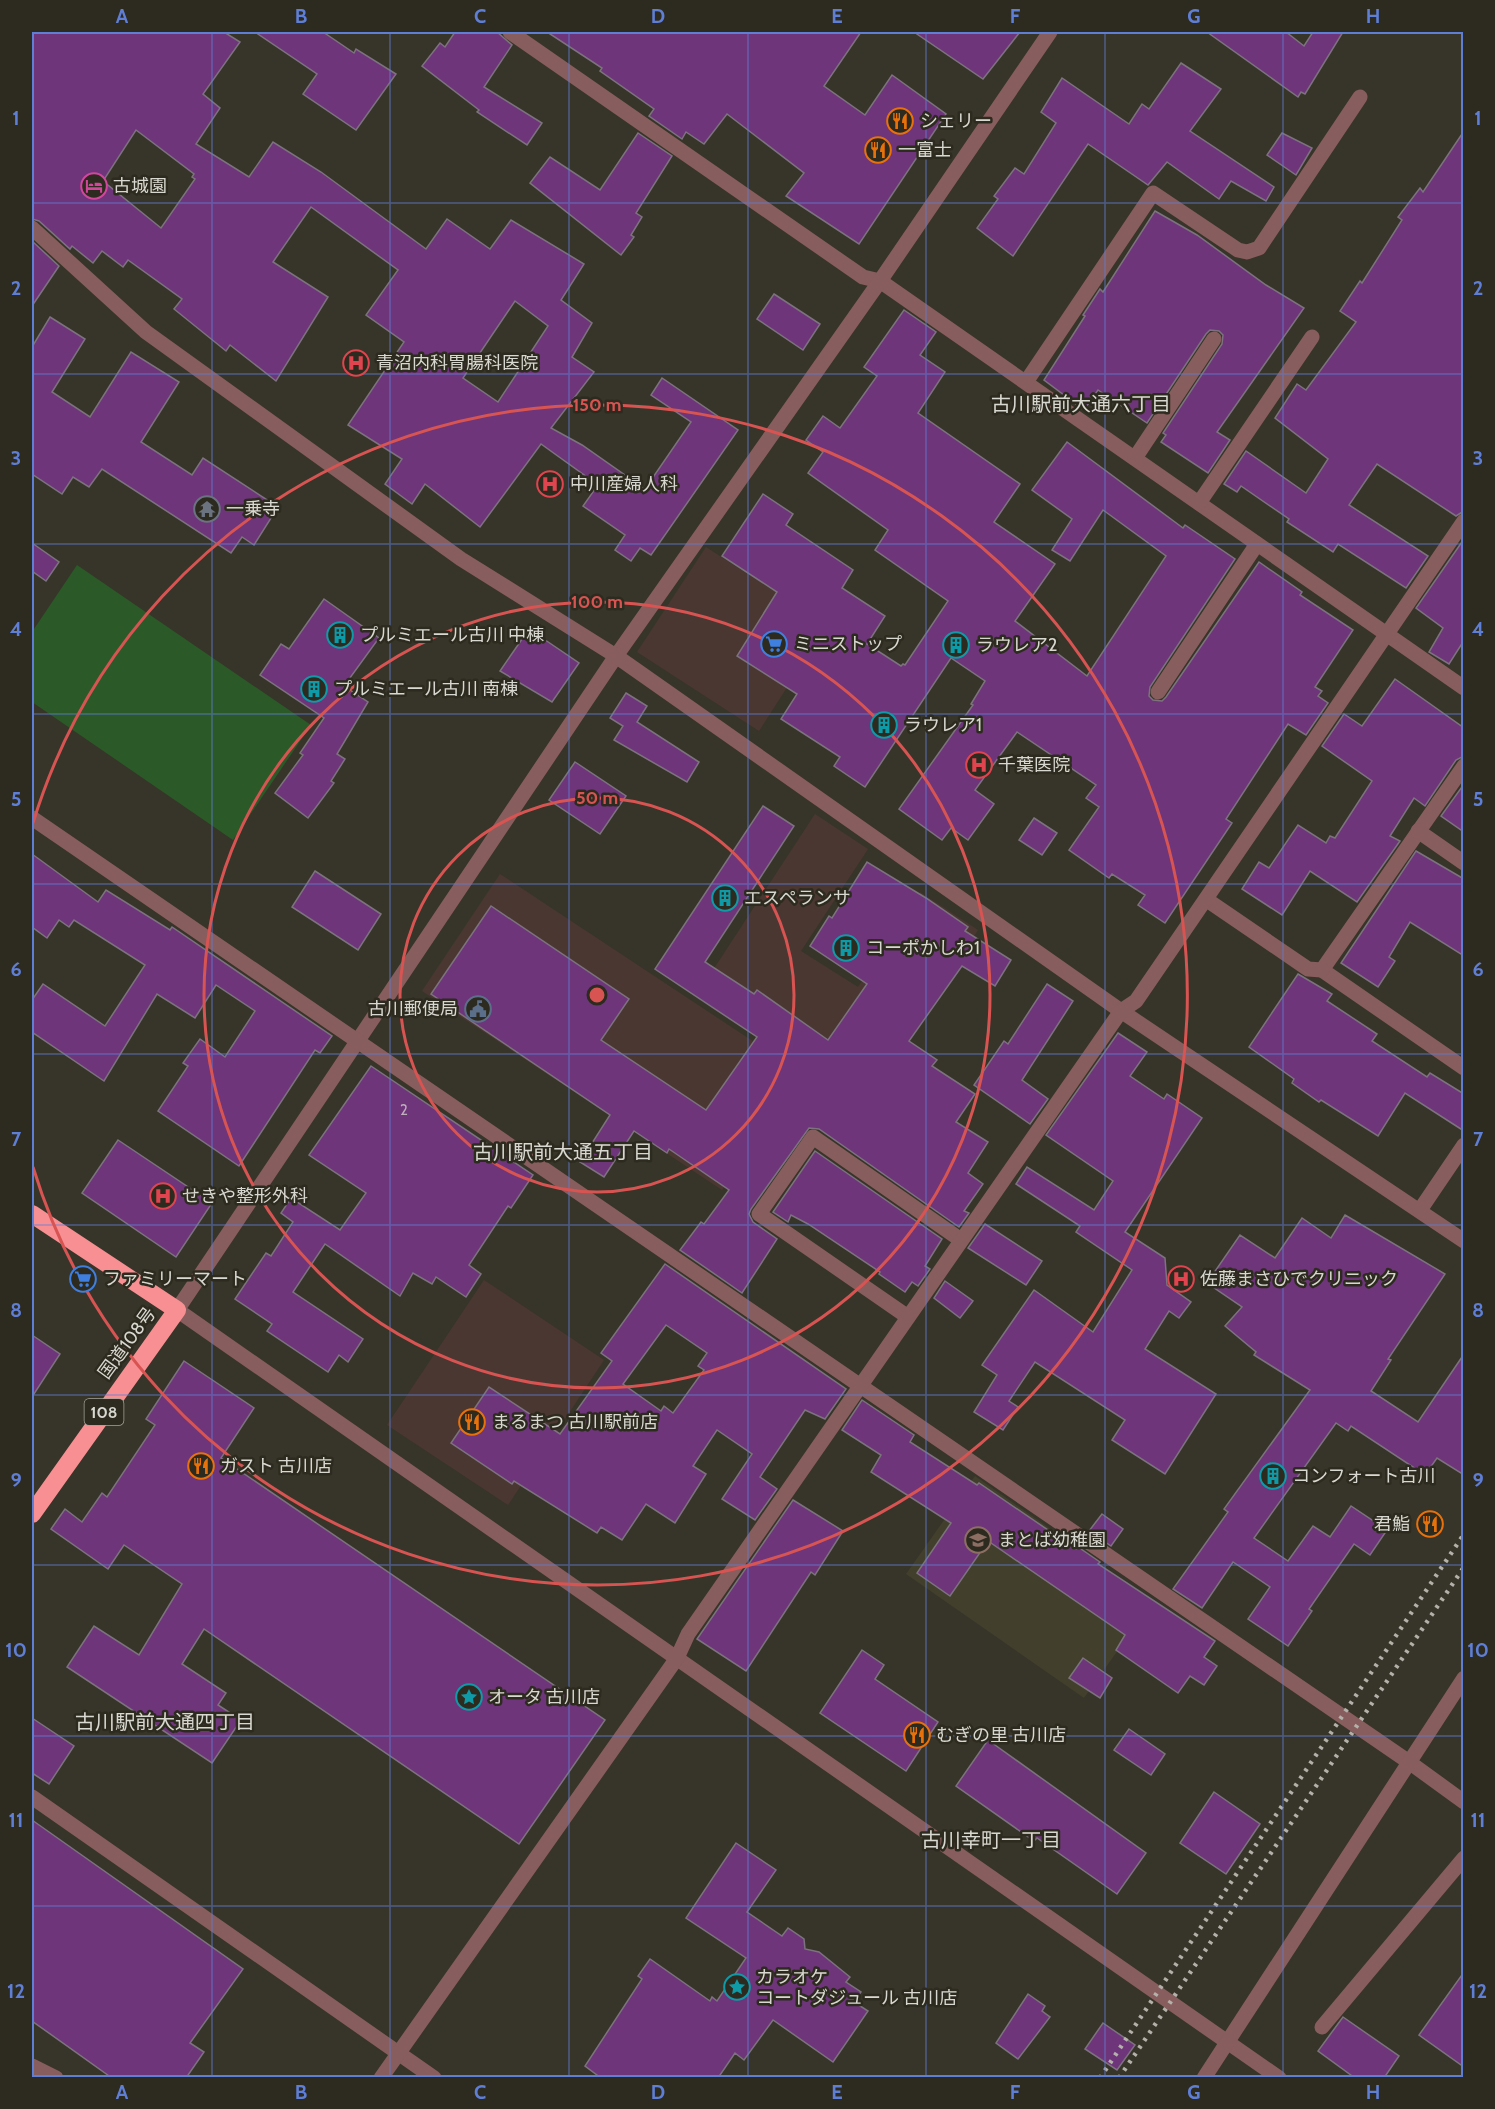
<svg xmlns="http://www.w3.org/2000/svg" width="1495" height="2109" font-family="Cabin,'Noto Sans JP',sans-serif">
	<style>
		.commercial { fill: #4b3732 }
		.built { fill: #423f2c }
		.green { fill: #2b5a28 }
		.building { fill: #6e357b; stroke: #7c737e; stroke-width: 1.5; fill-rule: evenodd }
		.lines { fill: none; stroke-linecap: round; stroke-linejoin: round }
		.minor { stroke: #885d5d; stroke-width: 15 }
		.highway { stroke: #f88f92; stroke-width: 18 }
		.rail { stroke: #b3b1a9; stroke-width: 4.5; stroke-dasharray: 3 6; stroke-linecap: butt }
		.grid { fill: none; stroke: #5f7ed5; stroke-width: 1.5; stroke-opacity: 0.55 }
		.ring { fill: none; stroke: #d75452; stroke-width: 3 }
		.labels { text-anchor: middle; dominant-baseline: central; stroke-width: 5; stroke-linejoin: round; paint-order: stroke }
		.number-label { font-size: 15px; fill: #beafbb }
		.shield { fill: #2d2b1f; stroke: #a5a49b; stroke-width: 1.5 }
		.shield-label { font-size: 16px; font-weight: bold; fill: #d9d8d0 }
		.poi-label { font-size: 18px; fill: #d9d8d0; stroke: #2d2b1f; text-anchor: start }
		.street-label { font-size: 18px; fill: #d9d8d0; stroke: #2d2b1f }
		.neighbourhood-label { font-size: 20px; fill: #d9d8d0; stroke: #2d2b1f }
		.centre { fill: #d75452; stroke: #2d2b1f; stroke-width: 3 }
		.ring-label { font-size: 18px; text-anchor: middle; font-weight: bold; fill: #d75452; stroke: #2d2b1f; stroke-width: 5; stroke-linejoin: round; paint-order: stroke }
		.neatline { fill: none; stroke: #5f7ed5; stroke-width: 2 }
		.grid-label { font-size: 20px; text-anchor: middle; font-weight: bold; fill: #5f7ed5 }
	</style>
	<rect width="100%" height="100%" fill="#373529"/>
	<g class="commercial">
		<polygon points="706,547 827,625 759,731 637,652"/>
		<polygon points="815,814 868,849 801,951 858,987 920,892 978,930 863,1106 696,996"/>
		<polygon points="500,874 801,1073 722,1190 422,991"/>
		<polygon points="484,1280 604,1360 508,1505 387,1425"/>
	</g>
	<polygon class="built" points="975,1476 1153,1601 1084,1698 906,1574"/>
	<polygon class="green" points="77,565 311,725 233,840 32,702 32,632"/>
	<g class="building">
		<path d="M32 32H224L240 42 203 94 220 108 196 144 249 177 273 142 321 172 426 249 447 219 490 249 511 220 584 264 561 300 592 323 572 357 594 372 551 428 582 445 645 489 691 422 651 395 662 378 738 430 651 555 640 548 631 561 615 550 625 535 583 506 598 485 541 444 480 527 425 484 412 504 385 484 402 459 348 425 404 342 366 315 398 270 311 207 273 262 328 297 276 381 230 345 226 351 174 309 182 299 128 260 123 267 102 251 93 263 72 246 70 249 39 221 32 219ZM136 130 194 174 192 177 195 179 161 228 103 181ZM515 301 548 326 498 402 463 378Z"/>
		<polygon points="255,32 323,32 354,53 356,49 396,74 356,130 303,94 317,74"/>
		<polygon points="455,32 497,32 512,45 484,87 542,123 527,145 477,112 479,110 422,66 440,43 445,47"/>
		<polygon points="547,32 861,32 824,86 865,115 892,75 946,114 859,244 786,196 804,173 727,114 704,144 686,132 682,139 649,116 654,109 600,71 602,68"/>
		<polygon points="914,32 1020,32 983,79"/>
		<polygon points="1207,32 1286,32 1304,46 1313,32 1343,32 1305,94 1301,92 1298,97"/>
		<polygon points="1181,63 1221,89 1190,131 1274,187 1266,201 1231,181 1219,199 1167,162 1148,185 1088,144 1013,256 977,228 998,199 994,196 1015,168 1024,174 1056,123 1041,112 1062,78 1129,124 1142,104 1149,109"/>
		<polygon points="1464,131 1464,511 1456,516 1377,464 1349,505 1428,556 1406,588 1338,544 1333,552 1287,522 1289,519 1241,486 1237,492 1224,484 1246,451 1306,493 1328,459 1275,418 1297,384 1306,390 1356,322 1340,311 1360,281 1362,283 1402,220 1398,217 1420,188 1423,192"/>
		<polygon points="638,133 672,156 636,213 642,217 631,235 634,237 621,255 530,183 550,157 600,190"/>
		<polygon points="1282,133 1312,148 1296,175 1267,155"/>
		<polygon points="1155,211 1197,235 1266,285 1304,308 1217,432 1230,440 1208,473 1161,442 1166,435 1163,433 1222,344 1223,335 1219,331 1210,330 1206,334 1147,423 1098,390 1084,410 1044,380 1085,316 1083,315 1100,289 1103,292"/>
		<polygon points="32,241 59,266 32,306"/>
		<polygon points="774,294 820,324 803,350 757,319"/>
		<polygon points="904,310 936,332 920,355 945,372 918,413 1020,484 994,522 1055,564 1015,621 1087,676 1166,556 1103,510 1070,561 1052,550 1072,519 1032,490 1067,442 1183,528 1185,525 1235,559 1150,687 1149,696 1153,700 1162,701 1166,697 1259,562 1302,592 1300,595 1353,630 1315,687 1322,691 1318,696 1328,703 1306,735 1288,724 1226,819 1232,823 1165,923 1138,905 1145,895 1112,874 1109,878 1069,850 1099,807 1086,798 1096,785 1017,732 975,790 994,804 968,840 951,828 942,840 899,809 973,705 971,704 985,681 951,658 865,787 834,766 840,757 781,719 797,694 737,656 777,592 722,556 763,494 793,514 786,525 853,570 842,588 885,616 867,644 901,666 903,664 905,665 948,601 875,550 888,530 808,473 823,452 806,440 823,416 840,428 877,376 864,367"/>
		<polygon points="50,317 85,339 52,392 90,417 131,352 179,382 141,442 192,475 203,458 278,507 254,545 242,537 231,553 102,469 89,487 73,477 62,494 32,474 32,347"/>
		<polygon points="1464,539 1463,642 1449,664 1429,652 1443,628 1416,608"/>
		<polygon points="32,543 59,562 46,581 32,571"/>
		<polygon points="324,599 379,638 344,686 368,702 337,754 345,759 331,781 334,783 308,818 275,793 303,755 300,753 324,718 260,675 281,644 289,649"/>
		<polygon points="529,629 579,663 552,702 500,671"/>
		<polygon points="1395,679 1464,728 1464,756 1456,760 1425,806 1414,798 1390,836 1400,841 1357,902 1310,871 1282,915 1242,889 1259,862 1269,868 1298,825 1326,843 1330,836 1335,838 1372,781 1322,746 1344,714 1362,726"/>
		<polygon points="626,693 647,706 637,722 699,762 687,782 614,740 623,726 610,718"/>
		<polygon points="575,762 626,796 600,834 549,800"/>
		<polygon points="1464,784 1464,832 1441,816"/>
		<polygon points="763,806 794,826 705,962 754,994 757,990 828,1040 867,984 810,946 829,916 832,918 867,862 926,898 968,927 965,931 1011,960 995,986 962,966 909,1041 937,1060 932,1066 975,1094 956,1122 988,1142 968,1173 983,1184 964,1211 969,1213 959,1227 819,1129 809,1128 751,1209 749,1214 753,1222 777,1239 742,1293 680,1250 701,1222 704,1224 729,1190 669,1149 667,1153 634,1131 604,1177 580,1162 610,1115 431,994 491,906 629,999 601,1040 706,1110 757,1037 655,969"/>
		<polygon points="1034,818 1057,833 1042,855 1019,840"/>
		<polygon points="1416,851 1464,879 1464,956 1410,922 1389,957 1395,961 1378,987 1341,963"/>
		<polygon points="32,854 98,902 106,890 170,930 172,927 332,1036 320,1053 315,1050 239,1166 158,1111 188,1066 183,1063 200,1039 225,1057 255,1011 216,985 195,1018 157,994 104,1081 32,1032 32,1000 43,984 105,1026 145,965 74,920 69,927 59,920 47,938 32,927"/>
		<polygon points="315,871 381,914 358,950 292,907"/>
		<polygon points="1298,974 1332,994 1327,1001 1377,1034 1372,1041 1427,1077 1430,1073 1464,1094 1464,1131 1405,1093 1378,1136 1321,1100 1319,1102 1292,1083 1294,1079 1249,1047"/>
		<polygon points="1047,984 1073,1001 1022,1080 1048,1099 1030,1124 974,1085 1004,1041 1008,1044"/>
		<polygon points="1118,1033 1147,1052 1130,1076 1164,1099 1167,1094 1202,1118 1125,1232 1165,1258 1167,1285 1191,1302 1179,1318 1169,1311 1145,1349 1216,1394 1165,1474 1112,1440 1125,1420 1035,1362 1009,1401 1018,1407 1003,1430 974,1412 997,1375 982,1365 1034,1290 1093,1332 1132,1270 1076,1232 1080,1226 1016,1184 1027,1167 1094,1210 1113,1181 1046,1135"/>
		<polygon points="371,1066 533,1175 511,1208 508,1206 469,1265 481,1274 466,1297 436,1277 432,1284 413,1273 400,1296 325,1244 293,1292 363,1339 348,1362 339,1355 328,1372 267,1331 272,1324 235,1299 266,1253 271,1256 293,1222 281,1213 291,1198 340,1230 366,1193 309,1155"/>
		<polygon points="118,1140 212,1203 176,1257 82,1193"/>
		<polygon points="815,1151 942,1239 925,1266 930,1269 918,1286 912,1282 905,1292 879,1274 880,1272 808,1224 791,1215 788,1222 773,1212"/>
		<polygon points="1345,1215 1445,1274 1388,1359 1391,1360 1371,1391 1418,1422 1464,1354 1464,1475 1437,1458 1425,1475 1351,1426 1348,1431 1336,1423 1254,1538 1288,1561 1313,1526 1330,1537 1351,1506 1387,1530 1370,1555 1354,1544 1309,1609 1312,1611 1288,1646 1248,1619 1270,1587 1233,1562 1202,1608 1173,1589 1228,1512 1224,1509 1310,1390 1254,1355 1256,1352 1225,1326 1242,1307 1207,1283 1240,1235 1275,1258 1302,1218 1331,1238"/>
		<polygon points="985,1224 1042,1261 1026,1285 968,1248"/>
		<path d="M665 1264 846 1389 825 1419 805 1410 760 1477 777 1489 755 1520 722 1499 752 1454 717 1430 693 1466 706 1474 675 1523 646 1504 622 1540 601 1527 597 1533 514 1481 512 1484 451 1443 489 1387 560 1434 612 1361 601 1353ZM666 1325 707 1353 698 1366 704 1370 673 1413 664 1406 661 1411 623 1384Z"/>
		<polygon points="945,1281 973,1301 960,1318 934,1298"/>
		<polygon points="32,1335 60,1354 32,1397"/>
		<polygon points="184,1361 254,1408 221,1458 605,1720 519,1844 204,1629 182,1664 226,1693 218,1705 241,1720 212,1763 67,1667 94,1626 139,1655 182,1584 124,1545 108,1569 51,1529 65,1509 82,1522 102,1493 107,1497 155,1425 146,1419"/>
		<polygon points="862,1400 914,1435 910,1442 977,1485 979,1483 1076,1549 1078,1547 1100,1562 1098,1564 1215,1641 1204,1657 1217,1666 1204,1685 1190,1676 1178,1693 1116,1650 1125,1635 988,1541 950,1596 917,1573 951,1523 871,1472 881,1455 842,1430"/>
		<polygon points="793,1500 843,1531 815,1575 811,1572 746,1671 697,1639"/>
		<polygon points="1102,1514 1123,1529 1111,1546 1089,1531"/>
		<polygon points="862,1650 884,1665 875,1679 938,1722 906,1771 820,1713"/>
		<polygon points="1083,1658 1112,1678 1100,1698 1069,1678"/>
		<polygon points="32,1718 74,1746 49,1784 32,1773"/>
		<polygon points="1129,1729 1165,1754 1151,1775 1114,1750"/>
		<polygon points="988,1740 1146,1853 1117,1894 1037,1838 1034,1841 956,1786"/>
		<polygon points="1214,1792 1260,1824 1226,1874 1180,1843"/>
		<polygon points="32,1820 243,1969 190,2043 204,2052 186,2078 112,2078 32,2021"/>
		<polygon points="736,1843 776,1870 747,1912 782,1936 788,1928 804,1939 805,1949 819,1952 850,1977 846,1982 861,1992 854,2002 868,2011 833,2062 773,2020 744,2060 735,2053 718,2078 601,2078 585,2066 642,1979 638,1976 650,1959 710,2001 712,1997 717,2001 746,1958 686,1918"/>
		<polygon points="1464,1972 1464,2067 1419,2035"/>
		<polygon points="1028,1994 1045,2006 1042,2011 1050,2017 1018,2059 996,2043"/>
		<polygon points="1343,2017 1399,2056 1384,2078 1355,2078 1318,2051"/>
		<polygon points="1103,2023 1135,2045 1117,2070 1085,2049"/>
	</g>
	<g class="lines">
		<g class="minor">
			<polyline points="510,32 863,277 880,281 1464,688"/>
			<polyline points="1050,32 880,281 616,656 177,1310 1279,2078"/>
			<polyline points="32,228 146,332 461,559 616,656 1121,1011 1464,1241"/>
			<polyline points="1026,382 1153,193 1238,250 1247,252 1259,248 1360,97"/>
			<polyline points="1135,458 1214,339"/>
			<polyline points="1199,503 1312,337"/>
			<polyline points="1158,692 1257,544"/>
			<polyline points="1464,766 1322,970 1464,1068"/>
			<polyline points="32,818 1409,1762 1464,1802"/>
			<polyline points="1418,831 1464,863"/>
			<polyline points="1207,900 1308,969 1322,970"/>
			<polyline points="1420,1210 1464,1145"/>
			<polyline points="908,1317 759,1214 813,1137 961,1240"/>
			<polyline points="32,1797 434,2078"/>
			<polyline points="1322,2027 1464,1858"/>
			<polyline points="32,2066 56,2078"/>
			<polyline points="381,2078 677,1658 688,1634 1121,1011 1136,1001 1464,521"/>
			<polyline points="1204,2078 1464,1678"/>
		</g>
		<polyline class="highway" points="32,1214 177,1310 32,1514"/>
		<g class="rail">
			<polyline points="1100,2078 1464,1534"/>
			<polyline points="1119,2078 1464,1567"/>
		</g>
	</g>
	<path class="grid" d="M212 32V2078M390 32V2078M569 32V2078M748 32V2078M926 32V2078M1105 32V2078M1283 32V2078M32 203H1464M32 374H1464M32 544H1464M32 714H1464M32 884H1464M32 1054H1464M32 1225H1464M32 1395H1464M32 1565H1464M32 1736H1464M32 1906H1464"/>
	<g class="ring">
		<circle cx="597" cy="995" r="197"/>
		<circle cx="597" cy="995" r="393"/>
		<path d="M33 823A590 590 0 1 1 33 1167"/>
	</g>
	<defs>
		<g id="restaurant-ring" transform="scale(1.35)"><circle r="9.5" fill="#2d2b1f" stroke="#e8710a" stroke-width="1.5"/><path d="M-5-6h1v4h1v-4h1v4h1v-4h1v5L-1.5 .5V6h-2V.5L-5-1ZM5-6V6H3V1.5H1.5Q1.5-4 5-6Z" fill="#e8710a"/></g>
		<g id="hotel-ring" transform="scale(1.35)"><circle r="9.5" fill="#2d2b1f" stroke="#d1479c" stroke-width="1.5"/><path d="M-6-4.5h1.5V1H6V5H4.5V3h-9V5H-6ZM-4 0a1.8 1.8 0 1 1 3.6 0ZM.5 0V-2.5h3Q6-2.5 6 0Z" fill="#d1479c"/></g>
		<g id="hospital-ring" transform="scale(1.35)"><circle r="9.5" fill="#2d2b1f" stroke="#e0444e" stroke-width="1.5"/><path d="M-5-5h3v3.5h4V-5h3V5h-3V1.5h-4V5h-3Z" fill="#e0444e"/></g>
		<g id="temple-ring" transform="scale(1.35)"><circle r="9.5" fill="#2d2b1f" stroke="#6b7280" stroke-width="1.5"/><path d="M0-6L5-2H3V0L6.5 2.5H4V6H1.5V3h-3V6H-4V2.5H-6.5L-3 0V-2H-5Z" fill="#6b7280"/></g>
		<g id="building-ring" transform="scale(1.35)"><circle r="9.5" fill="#2d2b1f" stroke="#0f9aa8" stroke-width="1.5"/><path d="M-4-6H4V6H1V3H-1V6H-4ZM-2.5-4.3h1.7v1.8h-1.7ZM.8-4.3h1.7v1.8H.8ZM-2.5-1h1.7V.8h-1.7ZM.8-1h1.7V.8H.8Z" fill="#0f9aa8"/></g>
		<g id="supermarket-ring" transform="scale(1.35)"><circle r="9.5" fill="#2d2b1f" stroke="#3f7fe0" stroke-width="1.5"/><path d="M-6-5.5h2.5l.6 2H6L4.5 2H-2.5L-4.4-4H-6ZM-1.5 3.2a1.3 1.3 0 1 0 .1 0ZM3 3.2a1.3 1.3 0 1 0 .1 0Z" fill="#3f7fe0"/></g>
		<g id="civic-ring" transform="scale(1.35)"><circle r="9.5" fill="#2d2b1f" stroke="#5c6f8a" stroke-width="1.5"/><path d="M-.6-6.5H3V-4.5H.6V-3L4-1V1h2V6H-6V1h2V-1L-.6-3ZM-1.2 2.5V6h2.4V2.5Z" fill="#5c6f8a"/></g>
		<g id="school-ring" transform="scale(1.35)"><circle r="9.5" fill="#2d2b1f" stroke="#8d6e63" stroke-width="1.5"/><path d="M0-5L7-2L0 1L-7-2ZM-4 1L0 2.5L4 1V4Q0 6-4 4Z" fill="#8d6e63"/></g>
		<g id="sight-ring" transform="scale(1.35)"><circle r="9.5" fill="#2d2b1f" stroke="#0f9aa8" stroke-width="1.5"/><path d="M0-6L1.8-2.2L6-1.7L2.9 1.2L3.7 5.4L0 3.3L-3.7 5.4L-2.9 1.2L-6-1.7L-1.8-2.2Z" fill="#0f9aa8"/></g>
	</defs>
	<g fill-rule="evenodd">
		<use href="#restaurant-ring" x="900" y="121"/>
		<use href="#restaurant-ring" x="878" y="150"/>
		<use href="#hotel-ring" x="94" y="186"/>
		<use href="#hospital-ring" x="356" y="363"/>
		<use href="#hospital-ring" x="550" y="484"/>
		<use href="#temple-ring" x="207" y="509"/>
		<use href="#building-ring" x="340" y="635"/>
		<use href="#supermarket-ring" x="774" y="644"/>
		<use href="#building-ring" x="956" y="645"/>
		<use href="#building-ring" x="314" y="689"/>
		<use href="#building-ring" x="884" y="725"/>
		<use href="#hospital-ring" x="979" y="765"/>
		<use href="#building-ring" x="725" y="898"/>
		<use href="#building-ring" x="846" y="948"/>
		<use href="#civic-ring" x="478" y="1009"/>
		<use href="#hospital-ring" x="163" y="1196"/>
		<use href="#supermarket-ring" x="83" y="1279"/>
		<use href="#hospital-ring" x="1181" y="1279"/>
		<use href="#restaurant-ring" x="472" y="1422"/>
		<use href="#restaurant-ring" x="201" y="1466"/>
		<use href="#building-ring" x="1273" y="1476"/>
		<use href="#restaurant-ring" x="1430" y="1524"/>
		<use href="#school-ring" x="978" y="1540"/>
		<use href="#sight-ring" x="469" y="1697"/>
		<use href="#restaurant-ring" x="917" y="1735"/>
		<use href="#sight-ring" x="737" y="1987"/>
	</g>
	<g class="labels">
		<g class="number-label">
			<text x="404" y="1110">2</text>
		</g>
		<rect class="shield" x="84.5" y="1399" width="39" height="26" rx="4.5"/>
		<g class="shield-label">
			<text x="104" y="1412">108</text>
		</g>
		<g class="poi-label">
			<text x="920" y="121">シェリー</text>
			<text x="898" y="150">一富士</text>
			<text x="113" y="186">古城園</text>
			<text x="376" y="363">青沼内科胃腸科医院</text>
			<text x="570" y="484">中川産婦人科</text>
			<text x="226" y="509">一乗寺</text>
			<text x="360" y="635">プルミエール古川 中棟</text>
			<text x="794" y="644">ミニストップ</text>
			<text x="976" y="645">ラウレア2</text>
			<text x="334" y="689">プルミエール古川 南棟</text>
			<text x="904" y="725">ラウレア1</text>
			<text x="998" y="765">千葉医院</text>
			<text x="744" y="898">エスペランサ</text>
			<text x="866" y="948">コーポかしわ1</text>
			<text x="458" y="1009" text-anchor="end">古川郵便局</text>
			<text x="182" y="1196">せきや整形外科</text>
			<text x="103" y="1279">ファミリーマート</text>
			<text x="1200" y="1279">佐藤まさひでクリニック</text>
			<text x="492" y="1422">まるまつ 古川駅前店</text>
			<text x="220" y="1466">ガスト 古川店</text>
			<text x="1292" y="1476">コンフォート古川</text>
			<text x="1410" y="1524" text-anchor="end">君鮨</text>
			<text x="998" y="1540">まとば幼稚園</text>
			<text x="488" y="1697">オータ 古川店</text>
			<text x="936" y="1735">むぎの里 古川店</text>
			<text x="756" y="1977">カラオケ<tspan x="756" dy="21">コートダジュール 古川店</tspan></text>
		</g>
		<g class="street-label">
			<text transform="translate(127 1343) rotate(-54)">国道108号</text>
		</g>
		<g class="neighbourhood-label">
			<text x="1081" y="404">古川駅前大通六丁目</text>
			<text x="563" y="1152">古川駅前大通五丁目</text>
			<text x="165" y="1722">古川駅前大通四丁目</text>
			<text x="991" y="1840">古川幸町一丁目</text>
		</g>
	</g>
	<circle cx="597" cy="995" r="9" class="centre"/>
	<g class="ring-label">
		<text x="597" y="411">150 m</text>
		<text x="597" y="608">100 m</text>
		<text x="597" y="804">50 m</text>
	</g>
	<rect width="1495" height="2109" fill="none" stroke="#2d2b1f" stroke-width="66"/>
	<rect x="33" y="33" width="1429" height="2043" class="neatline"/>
	<g class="grid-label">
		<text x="122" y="23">A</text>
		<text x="301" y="23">B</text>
		<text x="480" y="23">C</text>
		<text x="658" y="23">D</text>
		<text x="837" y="23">E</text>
		<text x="1015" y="23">F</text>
		<text x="1194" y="23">G</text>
		<text x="1373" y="23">H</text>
		<text x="16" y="125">1</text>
		<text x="1478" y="125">1</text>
		<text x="16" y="295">2</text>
		<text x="1478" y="295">2</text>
		<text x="16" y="465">3</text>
		<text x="1478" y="465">3</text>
		<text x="16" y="636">4</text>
		<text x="1478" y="636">4</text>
		<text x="16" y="806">5</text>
		<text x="1478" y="806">5</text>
		<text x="16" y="976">6</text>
		<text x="1478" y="976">6</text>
		<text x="16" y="1146">7</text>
		<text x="1478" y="1146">7</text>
		<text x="16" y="1317">8</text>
		<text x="1478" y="1317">8</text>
		<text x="16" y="1487">9</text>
		<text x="1478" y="1487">9</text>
		<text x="16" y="1657">10</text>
		<text x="1478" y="1657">10</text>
		<text x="16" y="1827">11</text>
		<text x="1478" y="1827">11</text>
		<text x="16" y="1998">12</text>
		<text x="1478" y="1998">12</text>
		<text x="122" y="2099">A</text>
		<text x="301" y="2099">B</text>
		<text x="480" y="2099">C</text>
		<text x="658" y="2099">D</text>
		<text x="837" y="2099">E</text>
		<text x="1015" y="2099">F</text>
		<text x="1194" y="2099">G</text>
		<text x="1373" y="2099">H</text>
	</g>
</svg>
